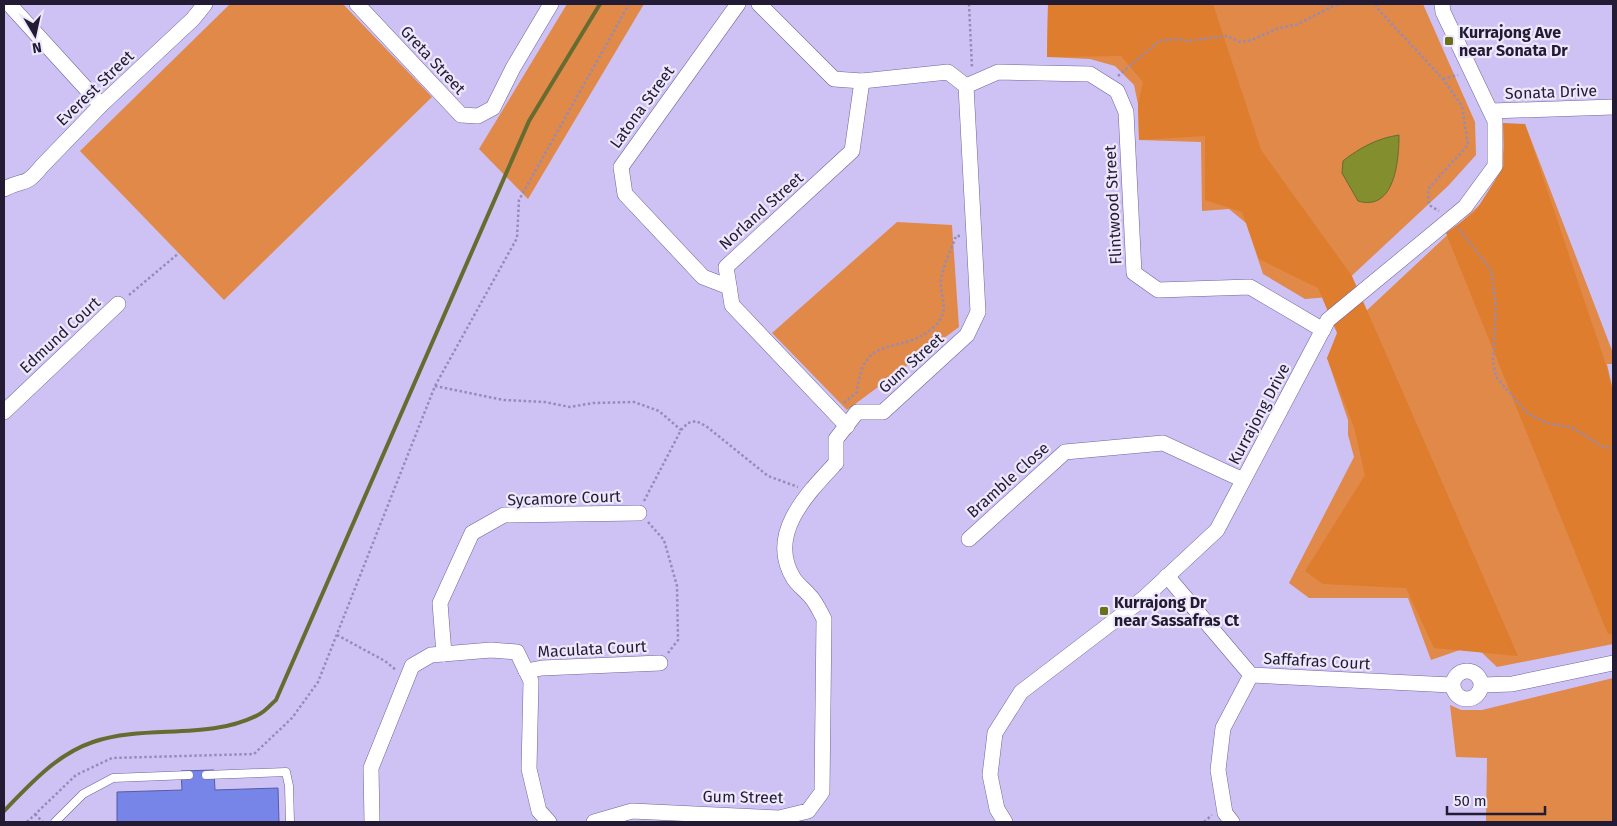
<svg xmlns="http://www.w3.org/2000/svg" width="1617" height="826" font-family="'Fira Sans',sans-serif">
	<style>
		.green { fill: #e08948 }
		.forest { fill: #dd7d2d }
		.water { fill: #838e2e; stroke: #666c30 }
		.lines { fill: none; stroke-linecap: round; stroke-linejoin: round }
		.stream { stroke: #666c30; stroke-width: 4 }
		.building { fill: #7785e9; stroke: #535da3 }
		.lane-casing { stroke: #72639c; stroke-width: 9 }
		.street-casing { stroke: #72639c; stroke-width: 16 }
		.path { stroke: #968bb6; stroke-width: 2.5; stroke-dasharray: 2.5 2.5; stroke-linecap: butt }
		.lane { stroke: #fff; stroke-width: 8 }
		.street { stroke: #fff; stroke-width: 15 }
		.poi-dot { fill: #68711a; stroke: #ede8fc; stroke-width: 2 }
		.labels { text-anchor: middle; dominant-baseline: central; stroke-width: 4.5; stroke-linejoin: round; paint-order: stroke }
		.poi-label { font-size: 16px; font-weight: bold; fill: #221b33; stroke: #ede8fc; text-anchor: start }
		.street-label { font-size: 16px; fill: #221b33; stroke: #ede8fc }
	</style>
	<rect width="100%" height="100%" fill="#cec2f5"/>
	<g class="green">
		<polygon points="230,4 343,4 432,97 224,300 80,151"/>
		<polygon points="567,4 644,4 528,199 479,149"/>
		<polygon points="1048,4 1423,4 1475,122 1476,155 1448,186 1329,297 1305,299 1263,274 1246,223 1229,209 1202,211 1201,142 1139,140 1138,104 1134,85 1115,66 1090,59 1047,57"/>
		<polygon points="1525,124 1613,353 1613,364 1607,364 1613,390 1613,644 1497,667 1474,645 1431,660 1408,598 1309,598 1289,583 1354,457 1348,435 1348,420 1327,358 1347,329 1490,195 1502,165 1506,125"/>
		<polygon points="897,222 952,225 959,327 847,410 772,333"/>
		<polygon points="1613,678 1613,822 1486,822 1487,758 1456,757 1450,705 1461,710 1482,710"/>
	</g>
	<g class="forest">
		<polygon points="1048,4 1213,4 1261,150 1352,276 1518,656 1434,648 1406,588 1323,584 1305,571 1365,475 1354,427 1327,358 1337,333 1318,288 1259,259 1242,212 1205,200 1205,136 1139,140 1138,104 1143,82 1121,56 1047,57"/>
		<polygon points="1503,123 1525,124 1607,368 1613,394 1613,634 1608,634 1446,233 1475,212 1504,166"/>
	</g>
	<path class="water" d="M1399 135C1399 160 1395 212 1358 201L1342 173 1343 161C1359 148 1378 138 1399 135Z"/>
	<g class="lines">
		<path class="stream" d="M4 811C30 784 57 754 93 742 146 724 207 741 258 715 265 712 270 705 276 700L529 121 600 4"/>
	</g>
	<polygon class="building" points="214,770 215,790 278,788 279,822 117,822 117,792 182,790 181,771"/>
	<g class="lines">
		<g class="lane-casing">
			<g id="lane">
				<polyline points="206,775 286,772 289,786 290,822"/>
				<polyline points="55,822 83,794 113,778 189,775"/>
			</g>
		</g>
		<g class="street-casing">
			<g id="street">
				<polyline points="9,4 101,105"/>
				<polyline points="357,4 461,115 478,116 493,108 513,68 551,4"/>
				<polyline points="966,86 998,72 1090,74 1117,91 1126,112 1134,273 1158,290 1250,287 1323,330"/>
				<polyline points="1491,111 1613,107"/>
				<path d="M4 189C26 178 24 188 42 166L101 105 193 19 205 4"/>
				<polyline points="729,287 703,277 625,194 621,167 738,4"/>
				<polyline points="4,412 118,304"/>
				<polyline points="847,426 732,305 726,267 852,151 862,81"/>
				<polyline points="969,539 1065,452 1163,443 1243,480"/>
				<polyline points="1167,576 1251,675 1451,685"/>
				<polyline points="444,654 440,603 472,533 504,515 639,513"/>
				<circle cx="1467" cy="685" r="14"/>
				<polyline points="526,671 542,668 660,663"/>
				<polyline points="1482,685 1512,684 1613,663"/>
				<polyline points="372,822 371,768 412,666 431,655 491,650 517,652 531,681 529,769 539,811 549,822"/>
				<path d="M594 822 632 811 779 818 808 811 822 792 824 619C820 612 816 602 810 596 805 590 798 585 794 579 766 535 807 494 836 463V439L857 412H883L967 335 978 312 966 86 948 72 862 81 834 79 759 4"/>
				<polyline points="1005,822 997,809 990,775 995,733 1021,692 1144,598 1217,530 1328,320 1465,207 1495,166 1495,121 1443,12 1442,4"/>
				<polyline points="1232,822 1225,813 1218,770 1223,728 1251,675"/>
			</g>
		</g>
		<g class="path">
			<polyline points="969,4 972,68"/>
			<polyline points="1376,4 1377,8 1443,79 1462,106 1468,145 1428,189 1429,205 1439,211"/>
			<polyline points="1118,76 1159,41 1176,39 1187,41 1227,36 1240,42 1252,40 1276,29 1298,24 1335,5 1342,4"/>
			<polyline points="1443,79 1458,75"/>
			<polyline points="1459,229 1491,270 1496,307 1493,360 1496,377 1527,413 1547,423 1573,428 1603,447 1613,448"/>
			<polyline points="129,295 179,253"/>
			<polyline points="435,386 504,400 545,402 570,407 593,403 634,402 659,411 681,430"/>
			<path d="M844 403 857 392C863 330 901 357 934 327 952 309 939 297 941 280 943 266 951 250 956 236H961"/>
			<polyline points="644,501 681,430 688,423 696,421 706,426 768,476 798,487"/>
			<polyline points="648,522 664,540 677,586 678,640 668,653"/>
			<polyline points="337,635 385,661 396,670"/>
			<polyline points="35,814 43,822"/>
			<polyline points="27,822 76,775 112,758 254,754 292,718 318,682 435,386 517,238 519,200 629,4"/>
			<polyline points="1204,822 1212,815"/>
		</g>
		<use href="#lane" class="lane"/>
		<use href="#street" class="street"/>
	</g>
	<g class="poi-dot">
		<rect x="1444" y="36" width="10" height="10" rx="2.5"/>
		<rect x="1099" y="606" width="10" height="10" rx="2.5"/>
	</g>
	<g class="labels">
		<g class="poi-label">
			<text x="1459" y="32">Kurrajong Ave<tspan x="1459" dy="18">near Sonata Dr</tspan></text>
			<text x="1114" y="602">Kurrajong Dr<tspan x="1114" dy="18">near Sassafras Ct</tspan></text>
		</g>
		<g class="street-label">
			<text transform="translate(433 60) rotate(47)">Greta Street</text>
			<text transform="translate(95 88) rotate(-44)">Everest Street</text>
			<text transform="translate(1551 92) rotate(-2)">Sonata Drive</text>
			<text transform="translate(642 107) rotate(-54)">Latona Street</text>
			<text transform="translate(1113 205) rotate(-93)">Flintwood Street</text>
			<text transform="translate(761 211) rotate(-42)">Norland Street</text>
			<text transform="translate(60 335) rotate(-43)">Edmund Court</text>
			<text transform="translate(911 363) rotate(-42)">Gum Street</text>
			<text transform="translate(1259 414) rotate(-62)">Kurrajong Drive</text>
			<text transform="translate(1008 480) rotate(-42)">Bramble Close</text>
			<text transform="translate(564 498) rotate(-2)">Sycamore Court</text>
			<text transform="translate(592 649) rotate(-3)">Maculata Court</text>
			<text transform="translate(1317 661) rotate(3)">Saffafras Court</text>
			<text transform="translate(743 797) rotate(1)">Gum Street</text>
		</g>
	</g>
	<rect width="1617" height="826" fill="none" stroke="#221b33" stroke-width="10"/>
	<g transform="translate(35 35) rotate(171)" stroke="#ede8fc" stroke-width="4" paint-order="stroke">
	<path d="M0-4L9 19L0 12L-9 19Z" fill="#221b33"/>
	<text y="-8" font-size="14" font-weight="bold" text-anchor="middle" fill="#221b33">N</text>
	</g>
	<path d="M1447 806v8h98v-8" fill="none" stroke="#221b33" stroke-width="2.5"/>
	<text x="1454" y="806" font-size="15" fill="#221b33" stroke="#ede8fc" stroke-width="4" paint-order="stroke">50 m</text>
</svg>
